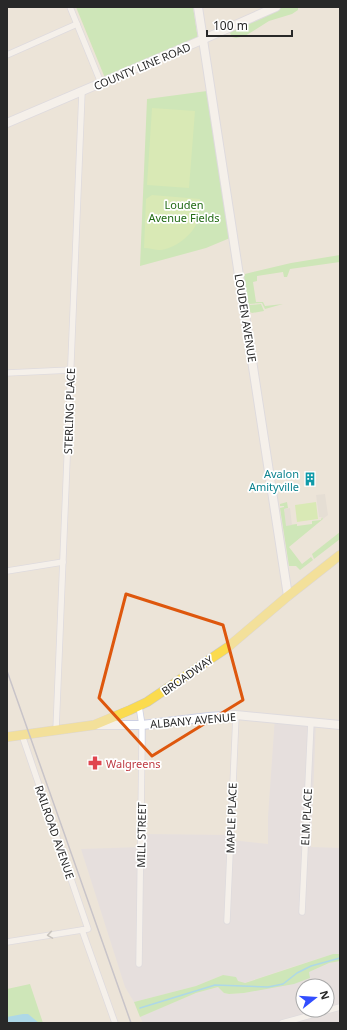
<svg xmlns="http://www.w3.org/2000/svg" width="347" height="1030" font-family="'Noto Sans',sans-serif">
	<style>
		.industrial { fill: #dddae3; fill-rule: evenodd }
		.green { fill: #a9e890 }
		.pitch { fill: #c0f08a }
		.plaza { fill: #dcd7cf }
		.water { fill: #62c9f8 }
		.lines { fill: none; stroke-linecap: round; stroke-linejoin: round }
		.stream { stroke: #62c9f8; stroke-width: 1.5 }
		.street-casing { stroke: #cdd0e3; stroke-width: 7 }
		.secondary-casing { stroke: #cdd0e3; stroke-width: 10 }
		.primary-casing { stroke: #c7c7c7; stroke-width: 10 }
		.street { stroke: #fff; stroke-width: 5.5 }
		.secondary { stroke: #fff; stroke-width: 8 }
		.primary { stroke: #fbdb4e; stroke-width: 9 }
		.rail { stroke: #9b9db4; stroke-width: 1.5 }
		.oneway { stroke: #9e9e9e }
		.marked { fill: none; stroke: #de570d; stroke-width: 3; stroke-linejoin: round }
		.labels { text-anchor: middle; dominant-baseline: central; stroke-width: 3.5; stroke-linejoin: round; paint-order: stroke }
		.street-label { font-size: 11px; fill: #282828; stroke: #fff }
		.park-label { font-size: 11px; fill: #216a14; stroke: #fff }
		.culture-label { font-size: 11px; fill: #0d838f; stroke: #fff; text-anchor: end }
		.health-label { font-size: 11px; fill: #be3a42; stroke: #fff; text-anchor: start }
	</style>
	<rect width="100%" height="100%" fill="#ece4d8"/>
	<g class="industrial">
		<polygon points="275,717 316,721 311,847 340,848 340,954 333,954 295,966 244,983 223,975 196,986 134,1002 125,987 81,849 142,847 142,834 232,835 232,840 268,844 268,817"/>
		<path d="M340 961V1023H143L140 1017 196 993 218 987 224 993 229 994 244 993 309 978V972L329 963ZM303 986H327V1010H303Z"/>
	</g>
	<g class="green">
		<polygon points="76,7 193,7 198,39 105,78"/>
		<polygon points="276,7 298,7 298,10 292,14 269,21 245,36 236,38 232,37 228,29"/>
		<polygon points="207,91 230,238 206,248 140,266 147,99"/>
		<polygon points="340,255 340,262 290,269 287,277 284,277 283,272 257,276 257,281 253,282 256,302 263,302 265,306 283,304 265,309 262,303 249,304 250,305 261,304 264,311 252,313 248,311 243,275 245,276 245,274 291,263"/>
		<polygon points="287,502 288,508 284,509 289,525 297,524 297,526 312,524 312,521 321,520 322,517 323,519 289,547 302,564 311,557 313,560 300,570 296,566 289,566 280,508 284,507 284,506 280,506 280,504"/>
		<polygon points="340,532 340,539 314,559 312,554"/>
		<polygon points="333,954 340,954 340,961 329,963 309,972 310,978 294,984 244,993 229,994 224,993 218,987 196,993 140,1017 134,1002 196,986 223,975 236,977 238,981 245,983"/>
		<polygon points="30,984 43,1023 7,1023 7,989"/>
	</g>
	<g class="pitch">
		<polygon points="152,108 195,111 189,188 147,185"/>
		<path d="M152 195 200 199C199 207 199 215 197 222 193 235 174 249 160 250 155 250 150 248 144 248L146 199Z"/>
		<polygon points="316,502 318,519 297,522 295,505"/>
	</g>
	<g class="plaza">
		<polygon points="325,494 328,515 323,519 322,517 319,517 316,495"/>
		<polygon points="290,508 292,525 286,526 284,509"/>
	</g>
	<polygon class="water" points="23,1014 28,1014 39,1023 7,1023 7,1017"/>
	<g class="lines">
		<polyline class="stream" points="140,1008 215,985 268,987 283,984 297,973 311,966 340,958"/>
		<g class="street-casing">
			<g id="street">
				<polyline points="70,7 101,83"/>
				<polyline points="7,55 77,24"/>
				<polyline points="7,373 71,370"/>
				<polyline points="7,571 63,562"/>
				<polyline points="56,730 82,92"/>
				<polyline points="302,912 311,722"/>
				<polyline points="227,921 236,715"/>
				<polyline points="82,930 115,1023"/>
				<polyline points="7,942 88,929 22,735"/>
				<polyline points="139,964 142,741 142,725 139,706"/>
				<polyline points="282,1023 340,1007"/>
			</g>
		</g>
		<g class="secondary-casing">
			<g id="secondary">
				<polyline points="198,7 288,596"/>
				<polyline points="7,123 197,42 276,7"/>
				<polyline points="96,725 142,725 209,717 236,715 340,725"/>
			</g>
		</g>
		<g class="primary-casing">
			<polyline id="primary" points="7,737 94,725 130,710 147,702 228,647 288,596 340,555"/>
		</g>
		<use href="#street" class="street"/>
		<use href="#secondary" class="secondary"/>
		<use href="#primary" class="primary"/>
		<polyline class="rail" points="7,671 131,1023"/>
	</g>
	<defs><path id="oneway-chevron" d="M-2-3.5L2.5 0L-2 3.5" fill="none" stroke-width="1.6" stroke-linecap="round" stroke-linejoin="round"/></defs>
	<use class="oneway" href="#oneway-chevron" transform="translate(50 935) rotate(171)"/>
	<path d="M0 0H347V1030H0ZM126 594 223 625 243 700 152 756 99 698Z" fill="#ece4d8" fill-opacity=".55" fill-rule="evenodd"/>
	<path class="marked" d="M126 594 223 625 243 700 152 756 99 698Z"/>
	<defs>
		<g id="building-bare" transform="scale(1.08)"><path d="M-4-6H4V6H1V3H-1V6H-4ZM-2.5-4.3h1.7v1.8h-1.7ZM.8-4.3h1.7v1.8H.8ZM-2.5-1h1.7V.8h-1.7ZM.8-1h1.7V.8H.8Z" fill="#0f9aa8" stroke="#fff" stroke-width="2.5" paint-order="stroke"/></g>
		<g id="pharmacy-bare" transform="scale(1.08)"><path d="M-2-6h4v4h4v4h-4v4h-4v-4h-4v-4h4Z" fill="#e0444e" stroke="#fff" stroke-width="2.5" paint-order="stroke"/></g>
	</defs>
	<g fill-rule="evenodd">
		<use href="#building-bare" x="310" y="479"/>
		<use href="#pharmacy-bare" x="95" y="763"/>
	</g>
	<g class="labels">
		<g class="street-label">
			<text transform="translate(142 66) rotate(-23)">COUNTY LINE ROAD</text>
			<text transform="translate(246 318) rotate(81)">LOUDEN AVENUE</text>
			<text transform="translate(69 411) rotate(-88)">STERLING PLACE</text>
			<text transform="translate(187 675) rotate(-35)">BROADWAY</text>
			<text transform="translate(193 720) rotate(-5)">ALBANY AVENUE</text>
			<text transform="translate(306 817) rotate(-87)">ELM PLACE</text>
			<text transform="translate(231 818) rotate(-88)">MAPLE PLACE</text>
			<text transform="translate(55 832) rotate(71)">RAILROAD AVENUE</text>
			<text transform="translate(141 835) rotate(-89)">MILL STREET</text>
		</g>
		<g class="park-label">
			<text x="184" y="204">Louden<tspan x="184" dy="13">Avenue Fields</tspan></text>
		</g>
		<g class="culture-label">
			<text x="299" y="473">Avalon<tspan x="299" dy="13">Amityville</tspan></text>
		</g>
		<g class="health-label">
			<text x="106" y="763">Walgreens</text>
		</g>
	</g>
	<rect width="347" height="1030" fill="none" stroke="#282828" stroke-width="16"/>
	<g transform="translate(315 998) rotate(73)"><circle r="19" fill="#ffffff" stroke="#a9a9a9"/>
	<path d="M0-3L7 15L0 10L-7 15Z" fill="#324eff"/>
	<text y="-6" font-size="11" font-weight="bold" text-anchor="middle" fill="#282828">N</text>
	</g>
	<path d="M207 30v6h85v-6" fill="none" stroke="#282828" stroke-width="2"/>
	<text x="213" y="30" font-size="12" fill="#282828" stroke="#ffffff" stroke-width="3" paint-order="stroke">100 m</text>
</svg>
